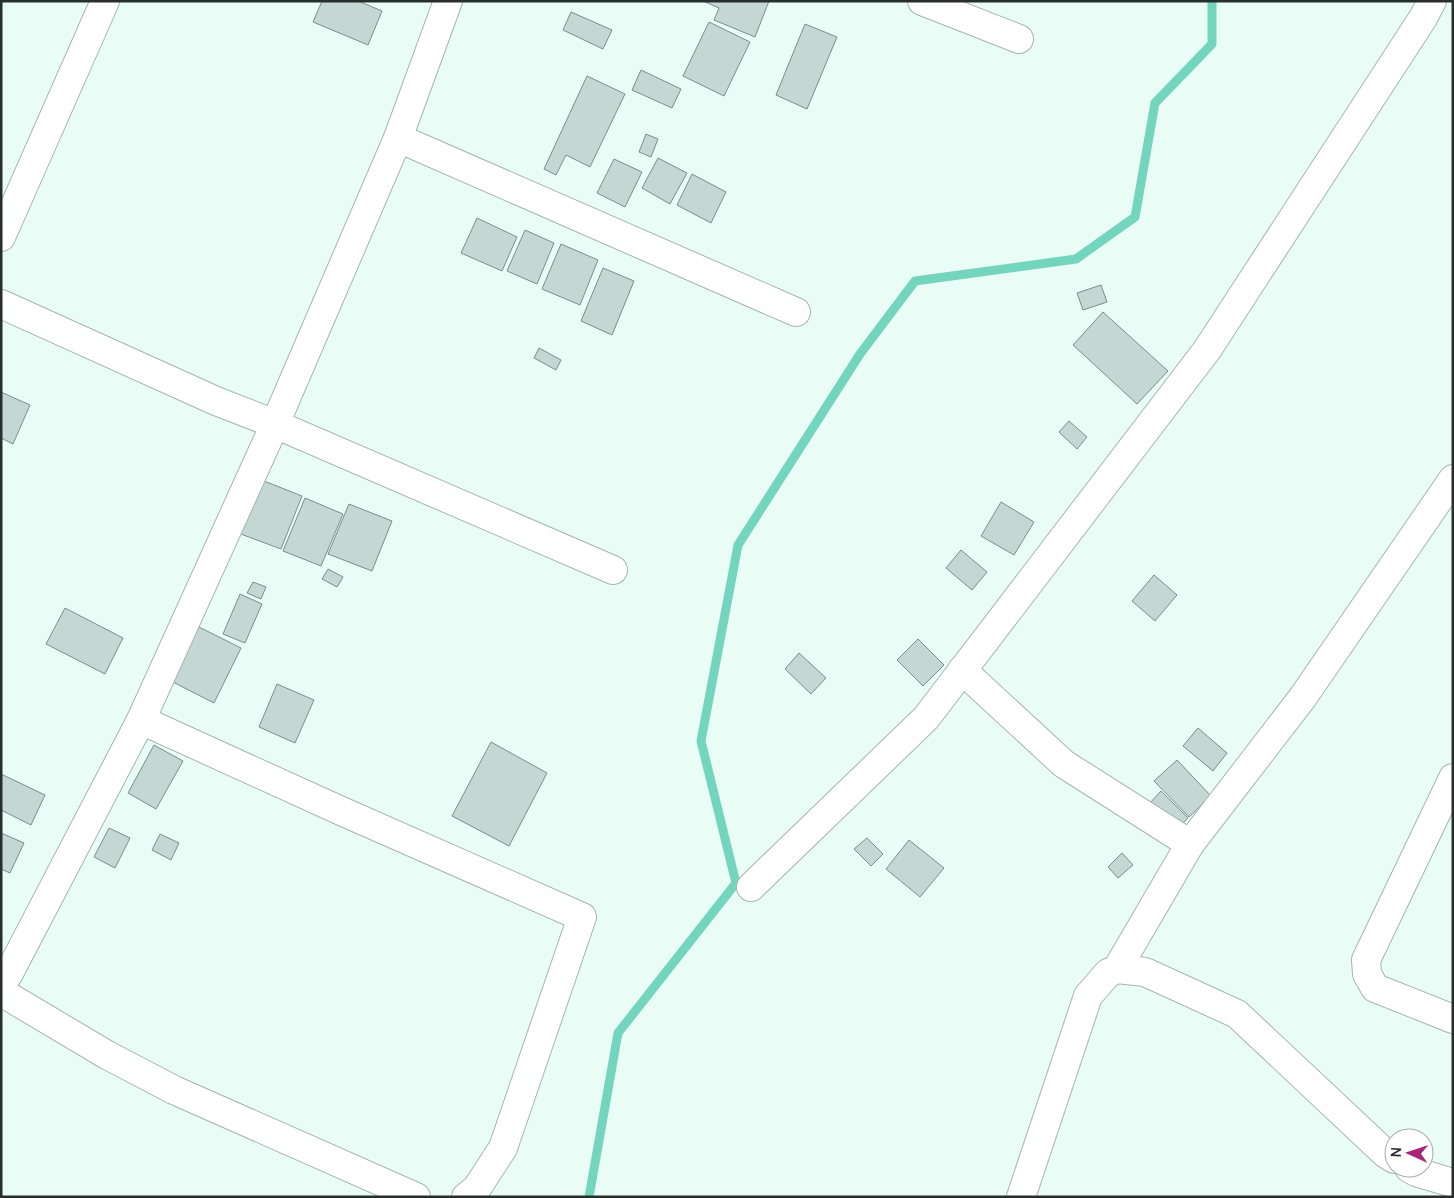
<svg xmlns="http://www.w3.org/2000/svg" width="1454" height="1198" font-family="Manrope,sans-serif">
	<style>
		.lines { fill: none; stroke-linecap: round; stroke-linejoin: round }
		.stream { stroke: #74d5be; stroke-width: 9 }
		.building { fill: #c5d7d2; stroke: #7d8d89 }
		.minor-casing { stroke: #a5b6b1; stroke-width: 30 }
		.minor { stroke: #fff; stroke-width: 28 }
	</style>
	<rect width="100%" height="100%" fill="#eafcf6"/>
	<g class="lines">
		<polyline class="stream" points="589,1197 618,1033 736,883 701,741 738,545 860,354 915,281 1076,259 1135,217 1155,103 1212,44 1212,1"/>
	</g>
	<g class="building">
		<polygon points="322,1 358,1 382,11 368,45 313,22"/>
		<polygon points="703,1 769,1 755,37 714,20 719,8"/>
		<polygon points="571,12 612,30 603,49 563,30"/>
		<polygon points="709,22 750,42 724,96 683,76"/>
		<polygon points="805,24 837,37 807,109 776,95"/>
		<polygon points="641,70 681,89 672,108 632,90"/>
		<polygon points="587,76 625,94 590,167 566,155 556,175 544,169"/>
		<polygon points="646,134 658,139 651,157 639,152"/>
		<polygon points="658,158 687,173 670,204 642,188"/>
		<polygon points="614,159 642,172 625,207 597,193"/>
		<polygon points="692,174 726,192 711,223 677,205"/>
		<polygon points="477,218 517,237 502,271 461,253"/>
		<polygon points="525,230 554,243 537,284 507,271"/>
		<polygon points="561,244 598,260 580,305 542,289"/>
		<polygon points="603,268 634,281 612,335 581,321"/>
		<polygon points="1101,285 1107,302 1083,310 1077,293"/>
		<polygon points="1103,312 1168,371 1137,404 1073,345"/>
		<polygon points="539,348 561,360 556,370 534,358"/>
		<polygon points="1,392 30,405 13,444 1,438"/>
		<polygon points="1069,421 1087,437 1077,449 1059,432"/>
		<polygon points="259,479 302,496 281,549 238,533"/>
		<polygon points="305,498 343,514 321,566 283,551"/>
		<polygon points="1001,502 1034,522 1014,555 981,536"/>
		<polygon points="349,504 392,521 372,571 328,554"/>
		<polygon points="961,550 987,572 972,590 946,568"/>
		<polygon points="328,569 343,577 337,587 322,579"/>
		<polygon points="1154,575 1177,595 1155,621 1132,601"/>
		<polygon points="253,582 266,587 261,599 247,593"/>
		<polygon points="240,594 262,604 245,643 223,634"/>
		<polygon points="65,608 123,638 105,674 46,644"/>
		<polygon points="197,626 241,648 214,703 169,680"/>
		<polygon points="918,639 944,665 923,686 897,660"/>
		<polygon points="799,653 826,678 811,694 785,669"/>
		<polygon points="277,684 314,700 295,743 259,727"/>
		<polygon points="1198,728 1227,753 1213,771 1183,746"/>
		<polygon points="491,742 547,773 509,846 452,816"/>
		<polygon points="154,745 183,761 156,809 128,793"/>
		<polygon points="1177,760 1211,796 1189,817 1154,781"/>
		<polygon points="1,774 45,795 31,825 1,810"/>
		<polygon points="1161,791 1188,818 1176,830 1149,804"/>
		<polygon points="109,828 130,838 115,868 94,857"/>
		<polygon points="1,833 24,843 10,873 1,869"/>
		<polygon points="160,834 179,843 171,860 152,850"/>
		<polygon points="867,838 883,854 871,866 854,849"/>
		<polygon points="909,840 944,868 920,897 886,869"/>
		<polygon points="1122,853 1133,865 1118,878 1108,867"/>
	</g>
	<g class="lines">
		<g class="minor-casing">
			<g id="minor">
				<polyline points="922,1 1019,39"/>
				<polyline points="398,138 796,312"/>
				<polyline points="1,237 105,1"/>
				<polyline points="1,304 216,401 275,424 613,570"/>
				<polyline points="962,670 1064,764 1190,844"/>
				<polyline points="141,720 339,810 582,917 503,1148 477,1188 466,1197"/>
				<polyline points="1453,778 1366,960 1367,974 1375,988 1453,1019"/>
				<polyline points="751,887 926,718 1207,350 1423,18 1432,1"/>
				<polyline points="1117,969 1190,844 1303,697 1453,479"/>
				<polyline points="1,980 8,975 141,720 275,424 398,138 448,1"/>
				<polyline points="1,992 107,1055 174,1090 416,1197"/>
				<polyline points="1409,1168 1416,1172 1453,1183"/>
				<polyline points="1021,1197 1088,996 1108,973 1117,969 1145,972 1237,1014 1386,1154 1394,1159"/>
			</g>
		</g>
		<use href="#minor" class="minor"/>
	</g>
	<rect width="1454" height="1198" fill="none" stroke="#282e2c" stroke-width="5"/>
	<g transform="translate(1409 1153) rotate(273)"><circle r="24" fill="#ffffff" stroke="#a9abab"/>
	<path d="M0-4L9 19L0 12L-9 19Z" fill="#a62777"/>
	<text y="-8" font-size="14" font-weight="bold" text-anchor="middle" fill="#282e2c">N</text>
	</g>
</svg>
